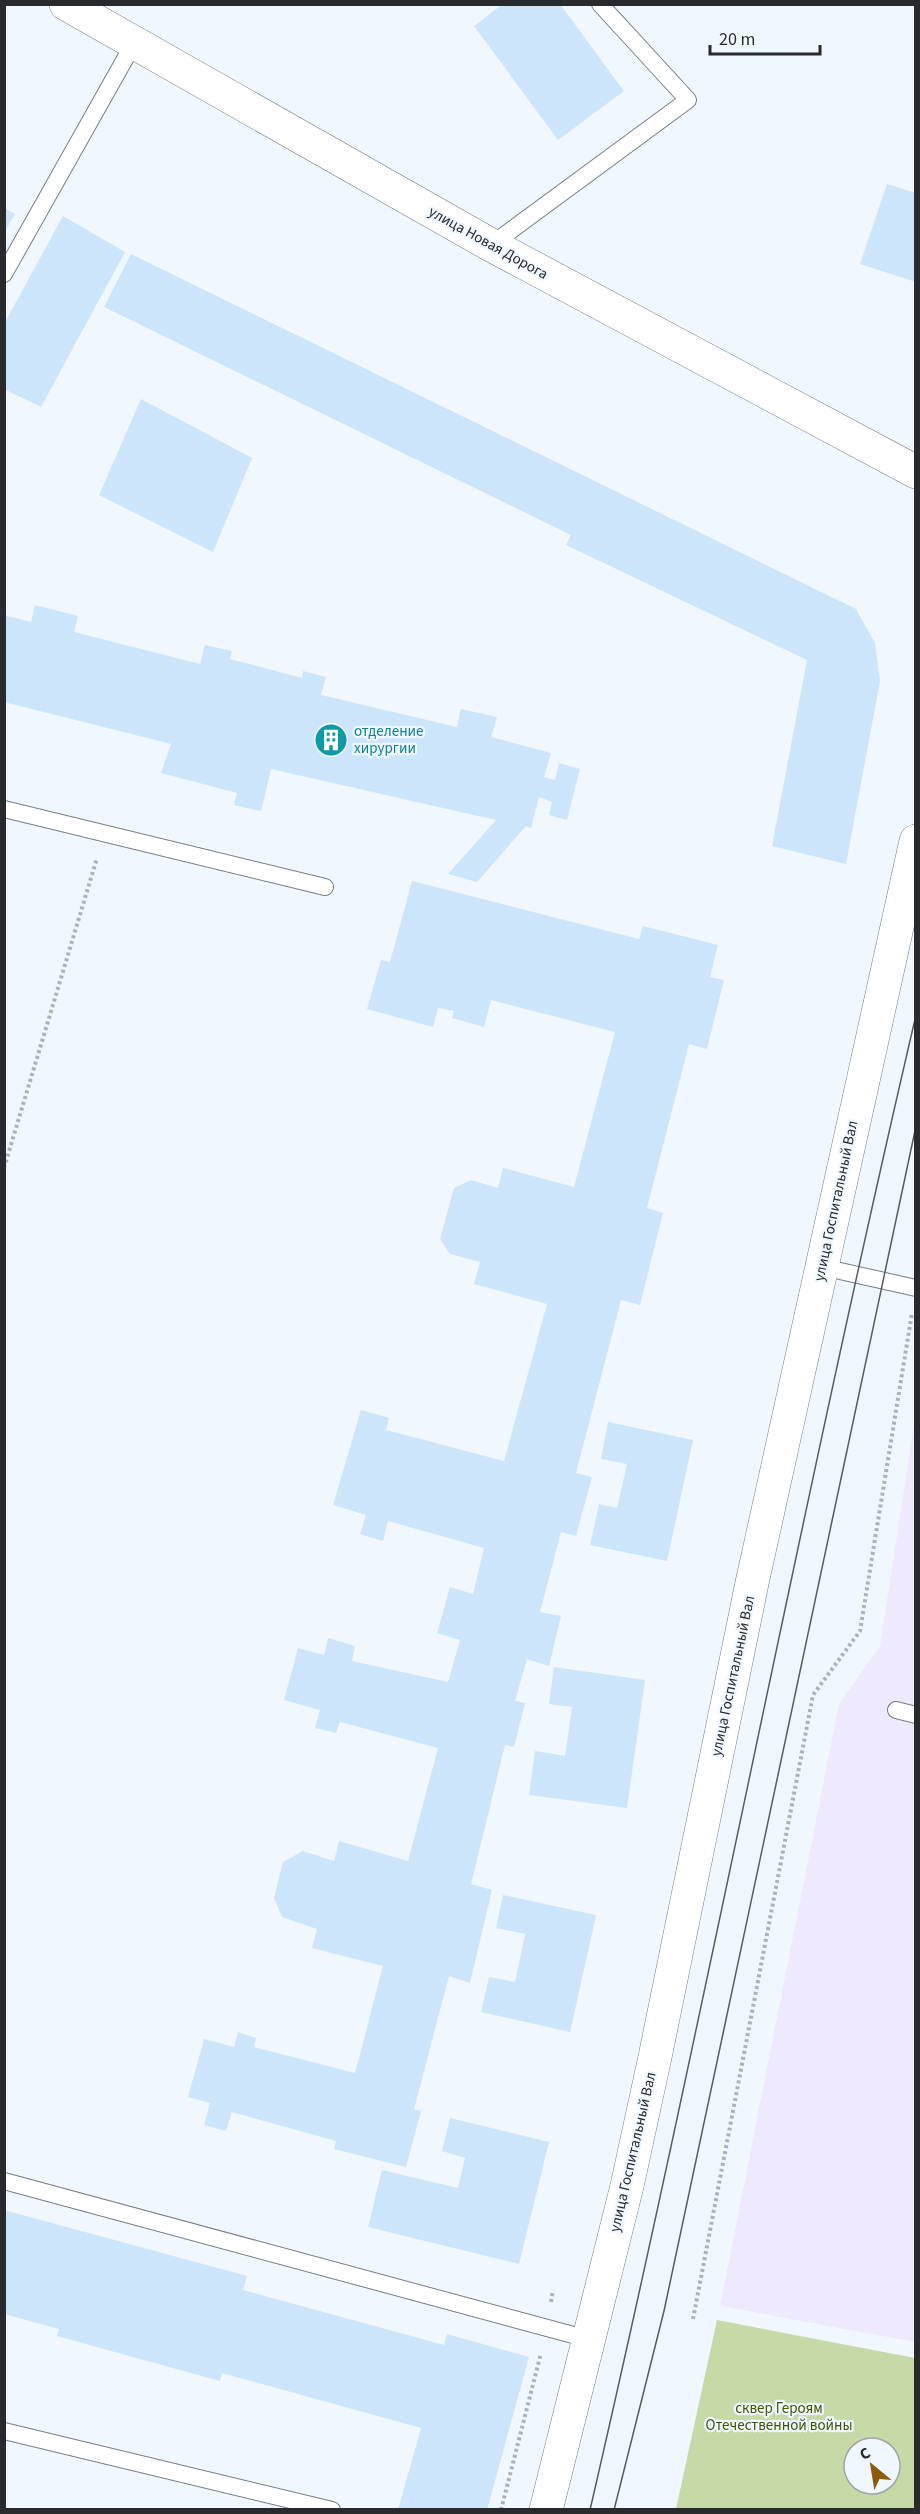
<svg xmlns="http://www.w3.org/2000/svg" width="920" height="2514" font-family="'Source Sans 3',sans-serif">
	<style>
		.medical { fill: #efe9ff }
		.green { fill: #c5daa7; fill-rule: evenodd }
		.building { fill: #cce5fb }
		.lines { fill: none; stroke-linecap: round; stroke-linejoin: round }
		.service-casing { stroke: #787e84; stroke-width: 18 }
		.minor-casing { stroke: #787e84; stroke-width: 34 }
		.secondary-casing { stroke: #787e84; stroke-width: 34 }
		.path { stroke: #acb2b7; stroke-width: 4; stroke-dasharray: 3 3; stroke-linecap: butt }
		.service { stroke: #fff; stroke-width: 16 }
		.minor { stroke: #fff; stroke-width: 33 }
		.secondary { stroke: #fff; stroke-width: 33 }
		.tram { stroke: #585b5f; stroke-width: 1.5 }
		.labels { text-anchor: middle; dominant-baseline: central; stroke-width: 4.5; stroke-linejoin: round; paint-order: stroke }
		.street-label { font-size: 15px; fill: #282a2d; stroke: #f0f7fe }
		.culture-label { font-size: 15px; fill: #0d838f; stroke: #f0f7fe; text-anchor: start }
		.park-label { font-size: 15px; fill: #3f5601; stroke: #f0f7fe }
	</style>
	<rect width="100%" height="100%" fill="#f0f7fe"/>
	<polygon class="medical" points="915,1418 915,2342 720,2306 839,1704 880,1646"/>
	<path class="green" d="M717 2320 915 2358V2509H676ZM854 2448H890V2484H854Z"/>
	<g class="building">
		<polygon points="503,4 560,4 624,91 558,140 474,26"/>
		<polygon points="887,184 916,193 916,282 860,264"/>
		<polygon points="4,208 15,214 4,233"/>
		<polygon points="63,216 125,252 41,407 4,389 4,324"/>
		<polygon points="131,254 856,609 875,643 880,681 846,864 772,846 807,660 566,545 571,535 104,307"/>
		<polygon points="141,399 252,458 213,552 99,495"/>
		<polygon points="35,605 78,616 74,632 200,664 205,645 232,651 230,659 302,678 303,671 326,677 321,695 457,727 461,709 497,717 491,737 551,753 544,777 555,780 559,763 580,769 567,820 549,815 552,802 539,797 531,828 526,826 477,882 448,874 496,820 271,769 261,811 234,805 237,793 161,773 171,744 4,702 4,615 31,622"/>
		<polygon points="412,881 639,939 643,926 718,945 710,977 724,980 707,1049 689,1044 647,1208 663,1213 640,1305 621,1300 576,1473 592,1477 576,1536 561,1532 540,1612 561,1616 549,1666 527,1659 515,1701 525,1703 514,1747 505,1745 471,1884 492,1890 470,1983 449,1976 414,2109 421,2111 406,2167 334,2149 336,2141 232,2112 226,2131 204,2125 210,2103 188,2097 204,2039 234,2047 238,2032 256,2038 254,2047 355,2073 383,1966 312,1948 317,1929 282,1917 274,1898 283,1862 303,1851 334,1861 339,1841 408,1861 438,1748 340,1722 336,1733 315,1728 320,1710 284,1700 298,1648 324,1655 328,1638 355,1646 352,1661 448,1682 460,1640 437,1633 450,1587 473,1594 484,1548 388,1521 383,1541 360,1534 366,1515 333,1505 361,1410 389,1418 386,1430 504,1461 547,1304 474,1284 480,1262 450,1254 440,1239 454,1188 471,1180 498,1188 503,1168 574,1187 615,1032 491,1000 484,1027 452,1018 454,1011 438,1008 433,1027 367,1009 381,960 390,962"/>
		<polygon points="608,1422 693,1440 667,1561 590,1545 599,1504 617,1508 627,1464 601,1459"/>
		<polygon points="554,1667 645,1680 627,1808 529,1795 535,1751 565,1756 572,1707 549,1704"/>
		<polygon points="503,1895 596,1915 570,2032 481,2012 489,1977 515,1982 525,1934 496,1928"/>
		<polygon points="450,2118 549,2142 519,2264 368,2227 382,2170 458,2188 465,2158 442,2151"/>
		<polygon points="4,2210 247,2276 243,2290 444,2345 447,2334 529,2357 487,2510 398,2510 421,2428 222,2373 220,2381 57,2336 59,2329 4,2314"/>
	</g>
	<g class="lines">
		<g class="service-casing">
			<g id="service">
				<polyline points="491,245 688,100 600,4"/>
				<polyline points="4,274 134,43"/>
				<polyline points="4,809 325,887"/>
				<polyline points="822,1267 916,1288"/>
				<polyline points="896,1710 916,1715"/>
				<polyline points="4,2181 588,2339"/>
				<polyline points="4,2431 332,2510"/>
			</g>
		</g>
		<g class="minor-casing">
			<polyline id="minor" points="66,4 491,245 916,472"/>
		</g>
		<g class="secondary-casing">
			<polyline id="secondary" points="546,2510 627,2186 655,2057 752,1583 916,841"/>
		</g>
		<g class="path">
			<polyline points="4,1168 97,858"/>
			<polyline points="551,2302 553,2290"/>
			<polyline points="693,2319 813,1695 860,1631 912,1313"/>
			<polyline points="501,2510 541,2353"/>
		</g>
		<use href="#service" class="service"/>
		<use href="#minor" class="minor"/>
		<use href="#secondary" class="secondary"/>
		<g class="tram">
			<path d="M590 2510C705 2013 800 1512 916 1015"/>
			<polyline points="614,2510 664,2311 916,1126"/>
		</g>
	</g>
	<defs>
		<g id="building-disc" transform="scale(1.725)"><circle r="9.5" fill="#0f9aa8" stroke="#f0f7fe"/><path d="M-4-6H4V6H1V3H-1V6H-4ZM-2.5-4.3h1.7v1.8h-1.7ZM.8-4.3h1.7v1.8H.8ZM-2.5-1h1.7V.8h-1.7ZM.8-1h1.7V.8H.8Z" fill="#fff"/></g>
	</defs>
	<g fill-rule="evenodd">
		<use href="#building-disc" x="331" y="740"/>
	</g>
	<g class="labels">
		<g class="street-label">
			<text transform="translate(488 243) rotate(29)">улица Новая Дорога</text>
			<text transform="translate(836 1201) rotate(-78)">улица Госпитальный Вал</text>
			<text transform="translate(733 1676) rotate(-78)">улица Госпитальный Вал</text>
			<text transform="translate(633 2152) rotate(-77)">улица Госпитальный Вал</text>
		</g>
		<g class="culture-label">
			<text x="354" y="731">отделение<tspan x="354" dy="17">хирургии</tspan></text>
		</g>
		<g class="park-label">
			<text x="779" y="2408">сквер Героям<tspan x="779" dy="17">Отечественной войны</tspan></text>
		</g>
	</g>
	<rect width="920" height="2514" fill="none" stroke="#282a2d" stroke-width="12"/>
	<g transform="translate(872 2466) rotate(330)"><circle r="28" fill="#f0f7fe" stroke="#a0a5aa" stroke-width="1.5"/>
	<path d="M0-4.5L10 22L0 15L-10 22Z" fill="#8c5b04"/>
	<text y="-9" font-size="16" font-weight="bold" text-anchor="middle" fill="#282a2d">С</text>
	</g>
	<path d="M710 45v9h110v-9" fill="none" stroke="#282a2d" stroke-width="3"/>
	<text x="719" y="45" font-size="18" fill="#282a2d" stroke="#f0f7fe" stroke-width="4.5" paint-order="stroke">20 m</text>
</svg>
